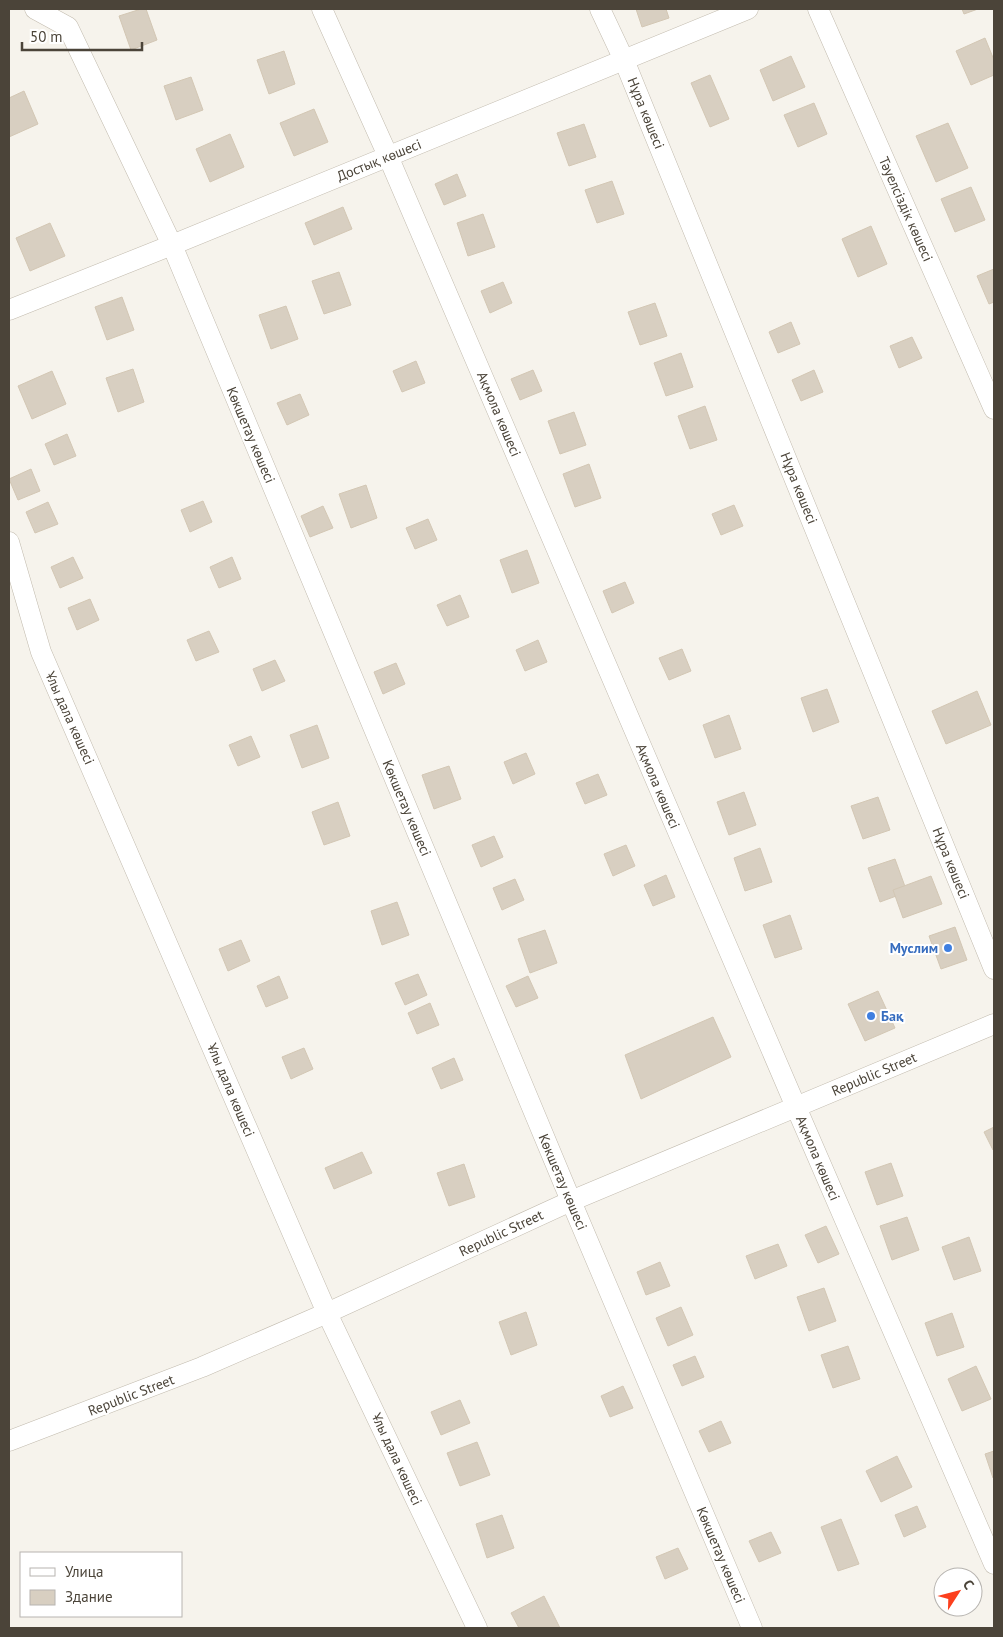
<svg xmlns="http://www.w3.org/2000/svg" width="1003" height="1637" font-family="'PT Sans',sans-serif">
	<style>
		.building { fill: #d8cfc1; stroke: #d3c7b4 }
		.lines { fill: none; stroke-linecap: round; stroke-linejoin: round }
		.minor-casing { stroke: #c2bbae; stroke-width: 21 }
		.minor { stroke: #fff; stroke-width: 20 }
		.shop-dot { fill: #3f7fe0; stroke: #fff; stroke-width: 2 }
		.labels { text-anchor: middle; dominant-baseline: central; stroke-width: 4; stroke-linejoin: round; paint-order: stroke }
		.street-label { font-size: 14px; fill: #4b4439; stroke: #fff }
		.shop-label { font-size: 14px; font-weight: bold; fill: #366cbe; stroke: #fff; text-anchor: end }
	</style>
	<rect width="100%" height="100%" fill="#f6f3ec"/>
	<g class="building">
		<polygon points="141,9 146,9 157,40 131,50 119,16"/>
		<polygon points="636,9 666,9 669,18 642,27"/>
		<polygon points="962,9 978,9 964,14"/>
		<polygon points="985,38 994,60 994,75 971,85 956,51"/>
		<polygon points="284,51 295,84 269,94 257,60"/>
		<polygon points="791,56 805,87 773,101 760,70"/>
		<polygon points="710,75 729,119 710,127 691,83"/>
		<polygon points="191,77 203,110 176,120 164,86"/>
		<polygon points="24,91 38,124 9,137 9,98"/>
		<polygon points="814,103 827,134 798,147 784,115"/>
		<polygon points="314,109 328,142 294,156 280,123"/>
		<polygon points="948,123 968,168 936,182 916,136"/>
		<polygon points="584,124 596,157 569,166 557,133"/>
		<polygon points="230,134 244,167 210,182 196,149"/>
		<polygon points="457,174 466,196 444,205 435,184"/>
		<polygon points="612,181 624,214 597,223 585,190"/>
		<polygon points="971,187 985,220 955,232 941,199"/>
		<polygon points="343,207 352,229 314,245 305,223"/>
		<polygon points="483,214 495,247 468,256 457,223"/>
		<polygon points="50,223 65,256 30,271 16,238"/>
		<polygon points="871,226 887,264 858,277 842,239"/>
		<polygon points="994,269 994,302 989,304 977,276"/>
		<polygon points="339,272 351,305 324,314 312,281"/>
		<polygon points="503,282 512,303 490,313 481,291"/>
		<polygon points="122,297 134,330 107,340 95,307"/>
		<polygon points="655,303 667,336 640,345 628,312"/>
		<polygon points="286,306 298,339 271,349 259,315"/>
		<polygon points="791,322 800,344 778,353 769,332"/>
		<polygon points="912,337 922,358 899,368 890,346"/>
		<polygon points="681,353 693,387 666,396 654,363"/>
		<polygon points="416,361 425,383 402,392 393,371"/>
		<polygon points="133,369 144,402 118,412 106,378"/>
		<polygon points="533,370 542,391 520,400 511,379"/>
		<polygon points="814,370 823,392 801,401 792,380"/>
		<polygon points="52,371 66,404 32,419 18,386"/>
		<polygon points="300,394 309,415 287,425 277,403"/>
		<polygon points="705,406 717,440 690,449 678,416"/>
		<polygon points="574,412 586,445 560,454 548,421"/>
		<polygon points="67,434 76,456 54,465 45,444"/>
		<polygon points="589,464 601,498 575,507 563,474"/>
		<polygon points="31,469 40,491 18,500 9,479"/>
		<polygon points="366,485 377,518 351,528 339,494"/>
		<polygon points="203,501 212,522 190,532 181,510"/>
		<polygon points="48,502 58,524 35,533 26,512"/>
		<polygon points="734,505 743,526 721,535 712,514"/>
		<polygon points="323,506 333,528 310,537 301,516"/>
		<polygon points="428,519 437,540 415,549 406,528"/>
		<polygon points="527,550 539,583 512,593 500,560"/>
		<polygon points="73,557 83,578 60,588 51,567"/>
		<polygon points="232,557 241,579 219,588 210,567"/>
		<polygon points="625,582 634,603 612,613 603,591"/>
		<polygon points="460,595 469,617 447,626 437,605"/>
		<polygon points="90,599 99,620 77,630 68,608"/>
		<polygon points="209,631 219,652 196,661 187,640"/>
		<polygon points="538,640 547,662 525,671 516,650"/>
		<polygon points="682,649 691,671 669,680 659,658"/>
		<polygon points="275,660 285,681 262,691 253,669"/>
		<polygon points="396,663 405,684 383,694 374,672"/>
		<polygon points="827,689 839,722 813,732 801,698"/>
		<polygon points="977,691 991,725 946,744 932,711"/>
		<polygon points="729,715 741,749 715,758 703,725"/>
		<polygon points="317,725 329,758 302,768 290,735"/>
		<polygon points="251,736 260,757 238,766 229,745"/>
		<polygon points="526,753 535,774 513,784 504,762"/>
		<polygon points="449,766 461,799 434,809 422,775"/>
		<polygon points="598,774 607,795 585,804 576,783"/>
		<polygon points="744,792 756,825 729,835 717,802"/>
		<polygon points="878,797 890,830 863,839 851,806"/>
		<polygon points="338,802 350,836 324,845 312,812"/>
		<polygon points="494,836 503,857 481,867 472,845"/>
		<polygon points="626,845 635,866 613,876 604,854"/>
		<polygon points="760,848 772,882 745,891 734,858"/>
		<polygon points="895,859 907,892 880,902 868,868"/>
		<polygon points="666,875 675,897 653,906 644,885"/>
		<polygon points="931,876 942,904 903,918 893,890"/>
		<polygon points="515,879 524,900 502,910 493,888"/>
		<polygon points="397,902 409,935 382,945 371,911"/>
		<polygon points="790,915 802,949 775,958 763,925"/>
		<polygon points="955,927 967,960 941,969 929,936"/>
		<polygon points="545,930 557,963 530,973 518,939"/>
		<polygon points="241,940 250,961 228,971 219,949"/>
		<polygon points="418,974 427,995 405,1005 395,983"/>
		<polygon points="279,976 288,998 266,1007 257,986"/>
		<polygon points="528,976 538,998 516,1007 506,986"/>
		<polygon points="878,991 895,1028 865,1041 848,1004"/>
		<polygon points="430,1003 439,1025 417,1034 408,1013"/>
		<polygon points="713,1017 731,1057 641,1099 625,1055"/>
		<polygon points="304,1048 313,1069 291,1079 282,1057"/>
		<polygon points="454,1058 463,1080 441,1089 432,1068"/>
		<polygon points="994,1127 994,1149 993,1150 984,1132"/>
		<polygon points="362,1152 372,1173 334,1189 325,1168"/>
		<polygon points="891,1163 903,1196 877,1205 865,1172"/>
		<polygon points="464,1164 475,1197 449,1206 437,1173"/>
		<polygon points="907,1217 919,1250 892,1260 880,1226"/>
		<polygon points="826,1226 839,1254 818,1263 805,1235"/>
		<polygon points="969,1237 981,1271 954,1280 942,1247"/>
		<polygon points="778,1244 787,1266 755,1279 746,1256"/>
		<polygon points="660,1262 670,1286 646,1295 637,1272"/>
		<polygon points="824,1288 836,1321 809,1331 797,1297"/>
		<polygon points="681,1307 693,1335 668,1346 656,1318"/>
		<polygon points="526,1312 537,1345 511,1355 499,1322"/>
		<polygon points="952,1313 964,1347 937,1356 925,1323"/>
		<polygon points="848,1346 860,1379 833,1388 821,1355"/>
		<polygon points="695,1356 704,1377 682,1386 673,1365"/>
		<polygon points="976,1366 991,1399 962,1411 948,1379"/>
		<polygon points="623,1386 633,1408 610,1417 601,1396"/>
		<polygon points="460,1400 470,1423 441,1435 431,1412"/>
		<polygon points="721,1421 731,1443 709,1452 699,1431"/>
		<polygon points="477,1442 490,1475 460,1486 447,1453"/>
		<polygon points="994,1451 994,1478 993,1478 985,1454"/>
		<polygon points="897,1456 912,1487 881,1502 866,1471"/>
		<polygon points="917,1506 926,1527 904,1537 895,1515"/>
		<polygon points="502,1515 514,1548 487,1558 476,1524"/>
		<polygon points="841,1519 859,1564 838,1571 821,1527"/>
		<polygon points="771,1532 781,1553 759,1562 749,1541"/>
		<polygon points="678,1548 688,1569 665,1579 656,1557"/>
		<polygon points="544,1596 560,1628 519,1628 511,1613"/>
	</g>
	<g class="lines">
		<g class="minor-casing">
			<g id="minor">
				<polyline points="35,9 68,27 172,245 571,1201 752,1628"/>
				<polyline points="322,9 388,156 796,1107 994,1564"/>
				<polyline points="600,9 624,60 994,969"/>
				<polyline points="818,9 994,409"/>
				<polyline points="9,310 172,245 748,9"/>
				<polyline points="9,542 41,652 327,1313 477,1628"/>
				<polyline points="9,1441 202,1367 327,1313 571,1201 994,1024"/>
			</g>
		</g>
		<use href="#minor" class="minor"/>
	</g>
	<g class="shop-dot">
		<circle cx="948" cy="948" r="5"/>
		<circle cx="871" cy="1016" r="5"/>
	</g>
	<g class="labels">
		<g class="street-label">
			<text transform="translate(646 113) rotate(68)">Нұра көшесі</text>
			<text transform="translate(379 160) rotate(-22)">Достық көшесі</text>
			<text transform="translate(906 209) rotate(66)">Тәуелсіздік көшесі</text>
			<text transform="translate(499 414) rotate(67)">Ақмола көшесі</text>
			<text transform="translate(251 435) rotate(67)">Көкшетау көшесі</text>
			<text transform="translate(799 488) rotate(68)">Нұра көшесі</text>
			<text transform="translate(70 718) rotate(66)">Ұлы дала көшесі</text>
			<text transform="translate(658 786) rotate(67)">Ақмола көшесі</text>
			<text transform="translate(407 808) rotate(67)">Көкшетау көшесі</text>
			<text transform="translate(951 863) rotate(68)">Нұра көшесі</text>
			<text transform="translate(874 1074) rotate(-23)">Republic Street</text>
			<text transform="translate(231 1090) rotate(67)">Ұлы дала көшесі</text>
			<text transform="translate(818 1158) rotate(67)">Ақмола көшесі</text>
			<text transform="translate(563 1182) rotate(67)">Көкшетау көшесі</text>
			<text transform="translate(501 1233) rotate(-25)">Republic Street</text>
			<text transform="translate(131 1395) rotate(-21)">Republic Street</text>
			<text transform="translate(397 1459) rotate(65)">Ұлы дала көшесі</text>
			<text transform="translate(721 1555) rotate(67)">Көкшетау көшесі</text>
		</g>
		<g class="shop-label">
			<text x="938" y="948">Муслим</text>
			<text x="881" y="1016" text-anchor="start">Бақ</text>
		</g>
	</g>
	<rect width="1003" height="1637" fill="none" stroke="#4b4439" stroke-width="20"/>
	<rect x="20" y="1552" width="162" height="65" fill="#ffffff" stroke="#b7b4b0"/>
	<rect x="30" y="1568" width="25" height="8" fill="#ffffff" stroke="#b7b4b0"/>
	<text x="65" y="1577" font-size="15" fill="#4b4439">Улица</text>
	<rect x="30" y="1590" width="25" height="15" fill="#d8cfc1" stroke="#b7b4b0"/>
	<text x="65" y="1602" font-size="15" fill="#4b4439">Здание</text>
	<g transform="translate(958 1592) rotate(54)"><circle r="24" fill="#ffffff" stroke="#b7b4b0"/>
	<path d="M0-4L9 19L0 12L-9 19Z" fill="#fc3f1d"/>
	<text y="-8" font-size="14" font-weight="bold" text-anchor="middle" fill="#4b4439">С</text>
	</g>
	<path d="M22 42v8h120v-8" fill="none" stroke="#4b4439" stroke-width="2.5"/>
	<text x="30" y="42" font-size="15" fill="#4b4439" stroke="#ffffff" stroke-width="4" paint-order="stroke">50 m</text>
</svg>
